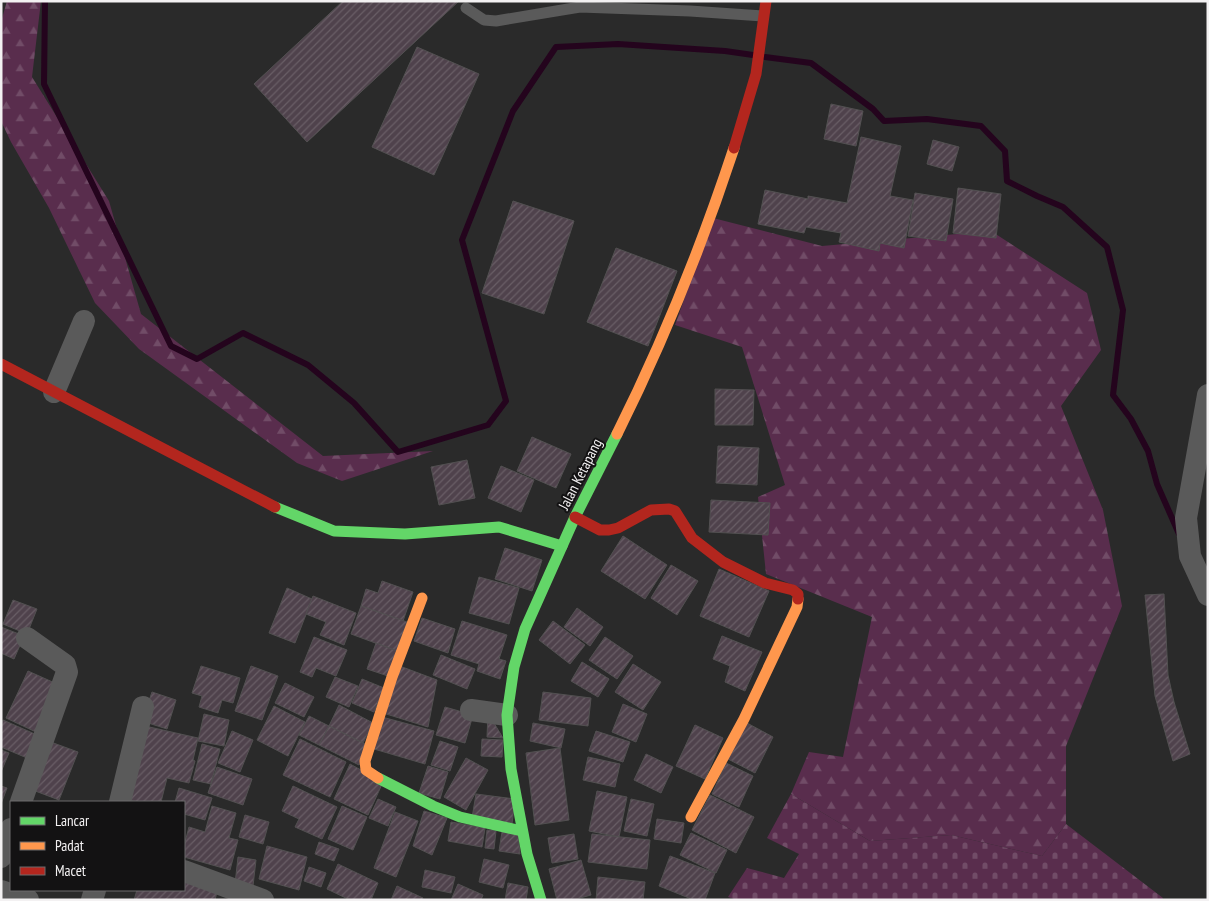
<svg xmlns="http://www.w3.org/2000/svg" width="1209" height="901" font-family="'PT Sans Narrow',sans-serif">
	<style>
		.forest { fill: url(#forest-firs) }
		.cemetery { fill: url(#cemetery-stones) }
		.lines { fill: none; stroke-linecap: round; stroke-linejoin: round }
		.stream { stroke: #24041d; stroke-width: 6 }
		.building { fill: url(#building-hatch); stroke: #525051 }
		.lane { stroke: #5a5a5a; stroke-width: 11 }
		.street { stroke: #5a5a5a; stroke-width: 22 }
		.fast { stroke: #63d668; stroke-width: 11 }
		.slow { stroke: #ff974d; stroke-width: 11 }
		.jam { stroke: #b3261e; stroke-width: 11 }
		.labels { text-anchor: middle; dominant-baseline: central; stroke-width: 4; stroke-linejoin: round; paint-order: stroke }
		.street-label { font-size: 15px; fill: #f3f1f2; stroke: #131213 }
	</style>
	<defs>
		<pattern id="forest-firs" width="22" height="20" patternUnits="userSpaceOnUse" patternTransform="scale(1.25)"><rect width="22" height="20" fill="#592d4d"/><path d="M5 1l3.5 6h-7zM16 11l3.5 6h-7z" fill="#714c67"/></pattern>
		<pattern id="cemetery-stones" width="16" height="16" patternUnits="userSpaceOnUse" patternTransform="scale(1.25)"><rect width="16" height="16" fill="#592d4d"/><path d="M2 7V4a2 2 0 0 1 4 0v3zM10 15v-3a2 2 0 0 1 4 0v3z" fill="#714c67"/></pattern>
		<pattern id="building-hatch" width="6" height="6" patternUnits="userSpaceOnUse" patternTransform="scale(1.25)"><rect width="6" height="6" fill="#4f424c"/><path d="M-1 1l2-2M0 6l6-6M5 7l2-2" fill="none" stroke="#695e66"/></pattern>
	</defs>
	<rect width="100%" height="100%" fill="#2a2a2a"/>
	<g class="forest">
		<polygon points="7,1 41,1 32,77 109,201 141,314 323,456 433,451 342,481 297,463 139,349 95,303 49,208 11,142 1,121 1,22"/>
		<polygon points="713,218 822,246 991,231 1087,293 1101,350 1061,406 1103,510 1122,606 1066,746 1066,824 1042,856 951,835 870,841 791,794 809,752 843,757 872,617 766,574 758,497 785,485 742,347 675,325"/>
	</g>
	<polygon class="cemetery" points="791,794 870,841 951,835 1042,856 1066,824 1163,898 1162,900 737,900 728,897 747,868 784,878 799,854 767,838"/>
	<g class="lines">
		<g class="stream">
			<polyline points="45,1 44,84 171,346 197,359 243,333 308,365 354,403 398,452 488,425 506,401 462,240 513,111 556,47 618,44 725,51 753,55"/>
			<polyline points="765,57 811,63 873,109 884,121 927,119 981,126 1005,151 1007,181 1037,196 1063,207 1107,247 1123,310 1113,395 1131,419 1148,451 1157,484 1179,534"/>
		</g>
	</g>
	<g class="building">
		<polygon points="343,1 459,1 307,142 254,84"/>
		<polygon points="417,47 479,74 434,175 372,147"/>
		<polygon points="831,104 863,111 856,146 824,139"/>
		<polygon points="861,137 901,146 890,196 913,200 904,248 880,243 879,251 839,242 841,233 806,227 804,233 758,224 765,190 808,199 808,196 847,203"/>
		<polygon points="933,140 959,147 952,171 927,164"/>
		<polygon points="958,188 1001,194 996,238 953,233"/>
		<polygon points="915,193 953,199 946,241 908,236"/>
		<polygon points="513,201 574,221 544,314 482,293"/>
		<polygon points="616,248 677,271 648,346 587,322"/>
		<polygon points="715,389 754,390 753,425 715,425"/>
		<polygon points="532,437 571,454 556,488 517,471"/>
		<polygon points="718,446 759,448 757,485 716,483"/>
		<polygon points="467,460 475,498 439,505 431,467"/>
		<polygon points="501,466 534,480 521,512 488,498"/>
		<polygon points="711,500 770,503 768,535 709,532"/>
		<polygon points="623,536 667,565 645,599 601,571"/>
		<polygon points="505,548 542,560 532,591 495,579"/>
		<polygon points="671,565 698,581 677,615 651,598"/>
		<polygon points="719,569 769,591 749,637 700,616"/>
		<polygon points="479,577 519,588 509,624 469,613"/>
		<polygon points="382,581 413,592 403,621 361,606 366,589 378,593"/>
		<polygon points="287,588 312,599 295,643 269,633"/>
		<polygon points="1164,594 1168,675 1174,702 1190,754 1173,761 1155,696 1145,595"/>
		<polygon points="313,596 356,613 344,645 320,635 326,622 306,614"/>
		<polygon points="13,600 37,609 27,634 3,624"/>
		<polygon points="361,606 407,622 397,651 351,634"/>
		<polygon points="577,608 603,627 590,646 564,627"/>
		<polygon points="422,618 455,629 448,653 414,641"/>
		<polygon points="462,621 507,635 499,659 506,661 500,679 477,671 479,664 451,655"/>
		<polygon points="553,621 585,645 570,664 539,640"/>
		<polygon points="1,627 24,636 14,659 1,653"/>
		<polygon points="722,636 762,652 745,691 725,682 730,666 713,659"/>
		<polygon points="314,637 347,650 336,676 316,668 312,677 300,672"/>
		<polygon points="605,637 633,656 617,679 589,660"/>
		<polygon points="376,643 397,651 388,676 367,669"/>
		<polygon points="441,655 475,669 467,689 433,675"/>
		<polygon points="582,662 609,679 598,697 571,681"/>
		<polygon points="633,664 661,682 643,710 615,692"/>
		<polygon points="397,665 437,680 428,727 383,713"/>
		<polygon points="201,666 240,678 233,703 222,700 218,713 199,707 202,696 192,693"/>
		<polygon points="251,666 278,676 262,720 235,711"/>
		<polygon points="28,671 57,684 36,732 6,718"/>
		<polygon points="335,677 358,686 349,707 326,697"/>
		<polygon points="362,679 384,688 374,712 352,703"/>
		<polygon points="285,683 314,697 304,717 275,703"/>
		<polygon points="152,692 176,700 167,729 142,721"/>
		<polygon points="543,692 591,698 588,726 539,720"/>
		<polygon points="623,704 647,714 636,742 612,732"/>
		<polygon points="339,705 373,723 363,743 329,726"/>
		<polygon points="274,706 305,722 288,756 257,740"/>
		<polygon points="445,707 473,715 465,743 436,735"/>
		<polygon points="488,713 503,738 487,737"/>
		<polygon points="204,714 229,720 224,746 198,741"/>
		<polygon points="309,716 329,726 319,745 299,735"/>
		<polygon points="382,717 434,731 425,764 374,749"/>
		<polygon points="3,720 37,735 27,758 1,747 1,725"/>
		<polygon points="533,723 565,729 561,748 530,741"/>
		<polygon points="747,723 773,737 755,773 728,759"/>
		<polygon points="695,725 723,738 705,779 676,766"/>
		<polygon points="145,726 198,738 193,760 195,761 189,783 167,778 161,802 138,802 123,798"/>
		<polygon points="329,726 369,746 359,765 319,745"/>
		<polygon points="232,731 253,740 240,772 218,763"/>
		<polygon points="596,731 630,742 623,762 589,751"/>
		<polygon points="300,739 346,762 330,797 283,775"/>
		<polygon points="482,739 503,740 502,757 481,756"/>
		<polygon points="48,741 78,752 59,800 30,789"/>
		<polygon points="440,741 458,747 450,771 431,765"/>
		<polygon points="202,744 220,749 211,784 193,780"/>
		<polygon points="560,748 569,820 535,825 526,753"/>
		<polygon points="1,750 9,753 1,772"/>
		<polygon points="646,754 673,767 661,793 634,780"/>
		<polygon points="588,757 620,764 615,787 583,780"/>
		<polygon points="466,758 488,770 466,810 444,797"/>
		<polygon points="726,763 753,776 739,807 712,794"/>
		<polygon points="350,764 383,782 368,815 334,799"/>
		<polygon points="428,766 448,772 440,799 419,793"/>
		<polygon points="217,767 252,779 243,805 208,793"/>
		<polygon points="1,786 7,788 1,804"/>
		<polygon points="293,786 337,807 322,839 295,827 299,819 282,811"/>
		<polygon points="179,788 212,798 205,820 184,814 184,802 175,802"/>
		<polygon points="597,791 627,797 619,837 589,831"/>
		<polygon points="476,794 515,799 512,824 472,818"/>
		<polygon points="710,795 754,817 736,853 692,830"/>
		<polygon points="378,799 396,807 388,826 369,818"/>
		<polygon points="631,799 654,804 647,836 624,831"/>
		<polygon points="212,806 236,813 229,838 238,840 230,870 184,857 184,846 189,827 205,832"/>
		<polygon points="342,806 367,817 353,850 328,839"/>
		<polygon points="424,811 447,818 432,855 413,846"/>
		<polygon points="395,812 418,821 396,877 374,868"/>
		<polygon points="245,815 269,822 263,844 239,837"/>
		<polygon points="657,819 684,823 681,843 654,839"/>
		<polygon points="451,822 485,828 482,847 448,841"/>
		<polygon points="487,830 496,831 494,849 485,848"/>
		<polygon points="502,832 518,834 520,854 499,851"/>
		<polygon points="691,833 727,850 716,873 680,855"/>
		<polygon points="574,834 578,859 552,863 548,838"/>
		<polygon points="592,834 650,840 647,869 588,862"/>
		<polygon points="319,842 339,849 334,861 315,854"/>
		<polygon points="267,846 307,857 299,890 259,879"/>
		<polygon points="670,856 715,873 705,900 694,900 659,886"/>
		<polygon points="238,857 256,860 253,886 235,884"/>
		<polygon points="484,859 509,865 503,888 479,882"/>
		<polygon points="581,860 591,895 573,900 557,900 549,869"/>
		<polygon points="338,864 378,883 371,900 350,900 327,889"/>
		<polygon points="309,867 326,873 321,887 304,881"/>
		<polygon points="425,870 455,877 451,893 422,887"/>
		<polygon points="184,874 218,888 215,900 134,900 137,890 184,890"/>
		<polygon points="598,877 645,882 643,900 596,900"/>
		<polygon points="508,883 528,887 526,900 505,900"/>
		<polygon points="458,884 483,895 481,900 451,900"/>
		<polygon points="397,886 423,898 422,900 391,900"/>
	</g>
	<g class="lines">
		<polyline class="lane" points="466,8 484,20 496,21 580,7 690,11 763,16"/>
		<g class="street">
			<polyline points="54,392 84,321"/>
			<polyline points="1208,395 1186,518 1190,556 1208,595"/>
			<polyline points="471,710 507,715"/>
			<polyline points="21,802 67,672 65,665 27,638"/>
			<polyline points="120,802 143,707"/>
			<polyline points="1,857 11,829"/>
			<polyline points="184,871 263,900"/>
			<polyline points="1,891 28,900"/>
			<polyline points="92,900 95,890"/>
		</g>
		<g class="fast">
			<polyline points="275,507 334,531 405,534 499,527 562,546"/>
			<polyline points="378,778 433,806 460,817 522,831"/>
			<polyline points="541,900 527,854 511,769 507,715 514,667 525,629 575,517 617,434"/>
		</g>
		<g class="slow">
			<path d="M617 434C663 342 702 245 734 148"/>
			<polyline points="378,778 366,770 365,761 392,677 422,598"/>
			<polyline points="691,817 744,719 797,607 798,599"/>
		</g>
		<g class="jam">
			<polyline points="734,148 756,74 766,1"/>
			<polyline points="1,364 275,507"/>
			<polyline points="575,517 600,530 609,530 618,528 651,510 669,509 675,511 692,538 723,562 765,583 793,590 798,594 798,599"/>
		</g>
	</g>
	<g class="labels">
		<g class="street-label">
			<text transform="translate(580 474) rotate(-63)">Jalan Ketapang</text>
		</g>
	</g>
	<rect width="1209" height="901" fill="none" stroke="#f3f1f2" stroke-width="5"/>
	<rect x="10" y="801" width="175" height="90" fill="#131213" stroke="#6d6b6c"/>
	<rect x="20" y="817" width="25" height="8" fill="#63d668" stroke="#6d6b6c"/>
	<text x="55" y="826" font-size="15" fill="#f3f1f2">Lancar</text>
	<rect x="20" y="842" width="25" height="8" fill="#ff974d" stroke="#6d6b6c"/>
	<text x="55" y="851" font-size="15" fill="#f3f1f2">Padat</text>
	<rect x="20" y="867" width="25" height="8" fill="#b3261e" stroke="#6d6b6c"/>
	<text x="55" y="876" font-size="15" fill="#f3f1f2">Macet</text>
</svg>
